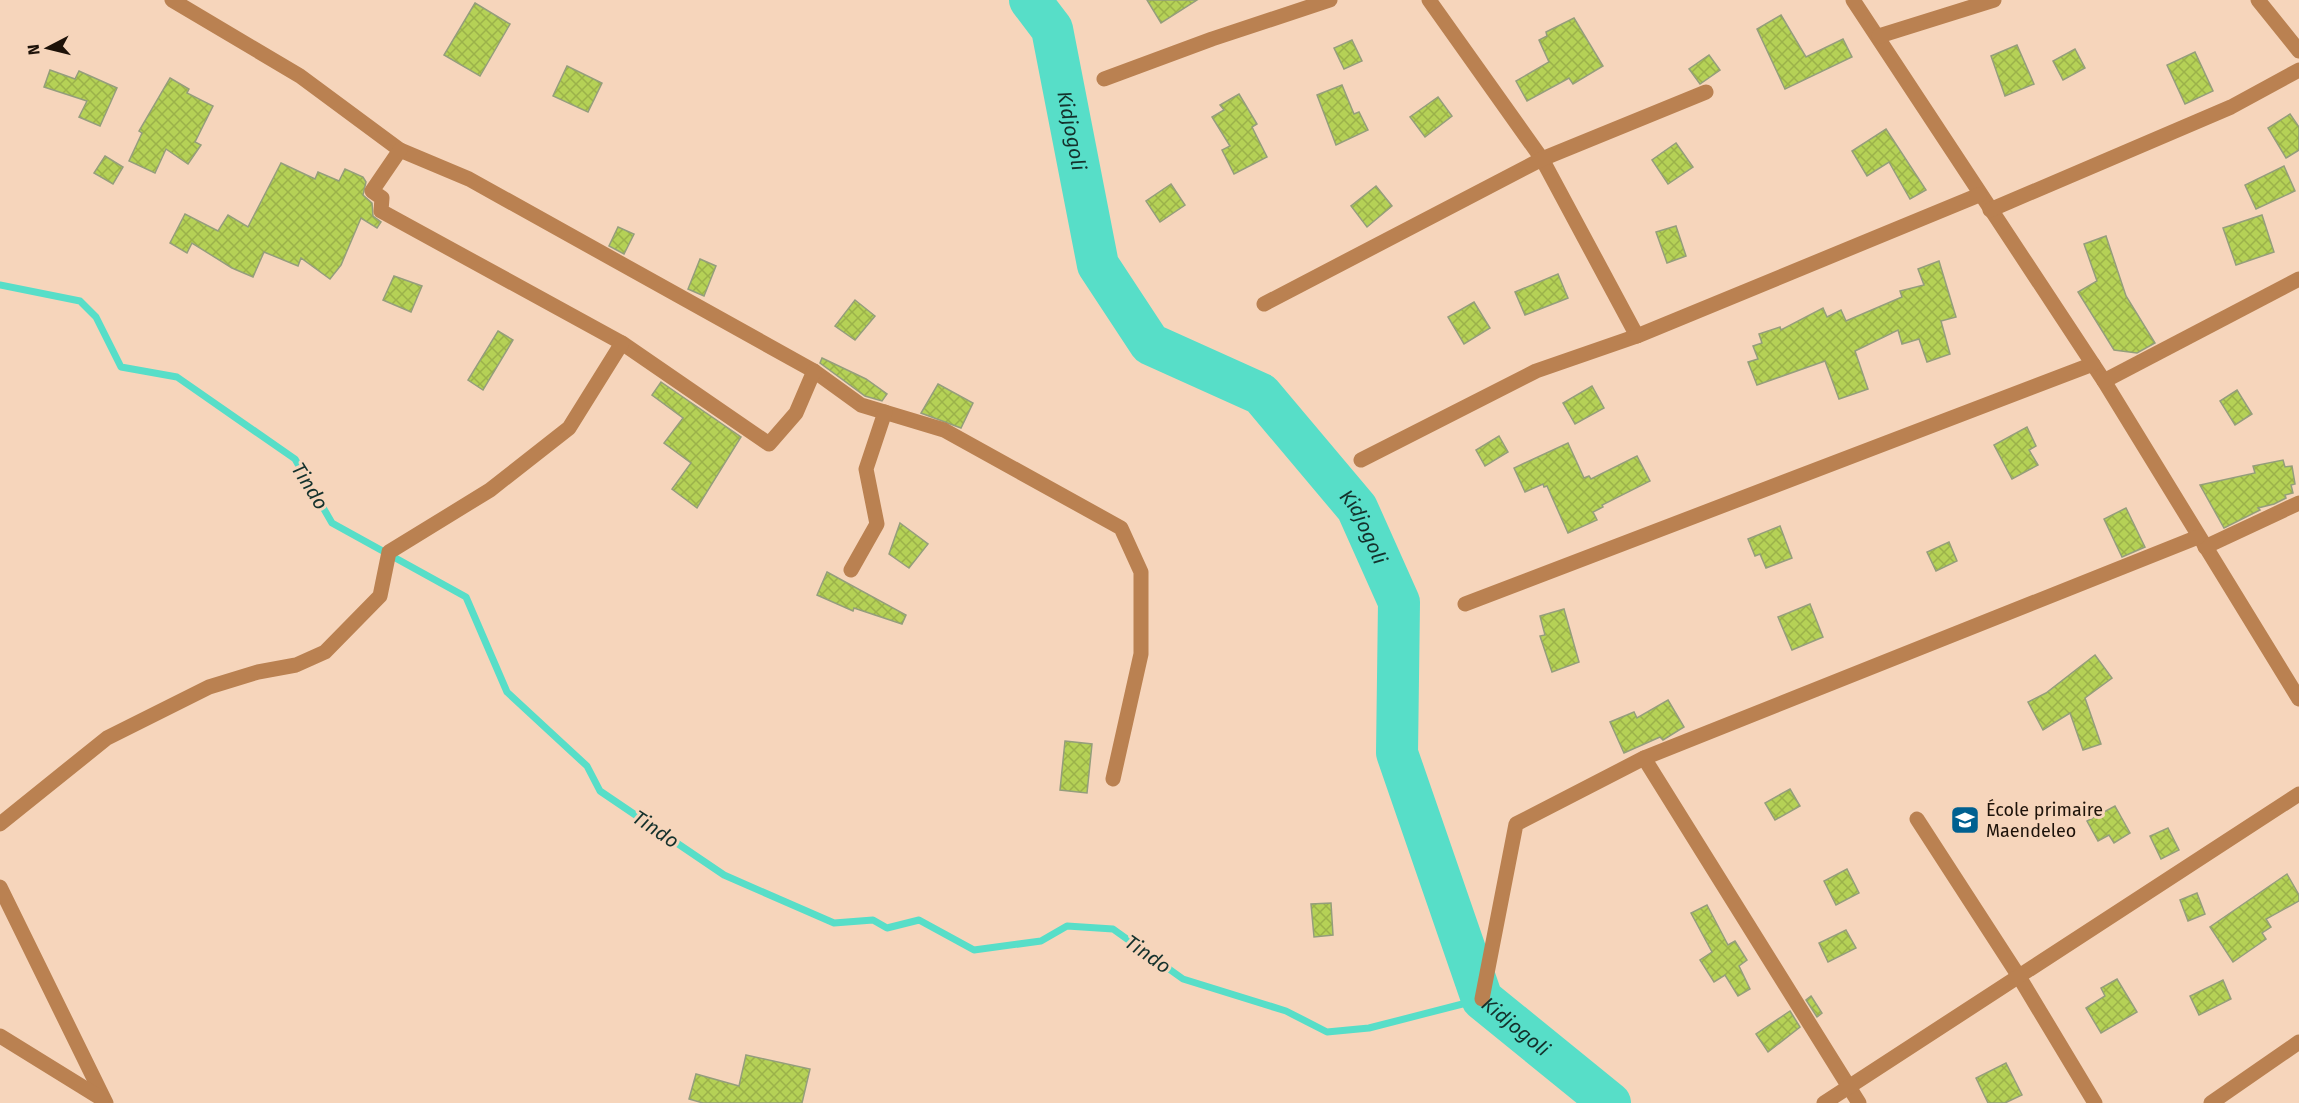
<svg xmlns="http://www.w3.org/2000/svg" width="2299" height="1103" font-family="'Fira Sans',sans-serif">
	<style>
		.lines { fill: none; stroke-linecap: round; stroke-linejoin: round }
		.stream { stroke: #57dec8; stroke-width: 7 }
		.river { stroke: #57dec8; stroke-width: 42 }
		.building { fill: url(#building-cross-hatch); stroke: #949e7b; stroke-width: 1.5 }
		.minor { stroke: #ba8151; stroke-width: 15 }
		.labels { text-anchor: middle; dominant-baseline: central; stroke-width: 6; stroke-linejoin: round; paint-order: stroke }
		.poi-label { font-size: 18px; fill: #1d1209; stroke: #f6d5bb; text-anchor: start }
		.water-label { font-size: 20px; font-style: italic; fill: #14312c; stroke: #f6d5bb }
	</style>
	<defs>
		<pattern id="building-cross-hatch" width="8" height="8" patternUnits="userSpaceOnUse" patternTransform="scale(1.5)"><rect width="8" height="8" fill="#b5d156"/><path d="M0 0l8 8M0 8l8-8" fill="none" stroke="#9bb24a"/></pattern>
	</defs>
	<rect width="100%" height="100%" fill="#f6d5bb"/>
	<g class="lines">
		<polyline class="stream" points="0,285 80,301 96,317 121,367 177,377 295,459 332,523 466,597 507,692 587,766 600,791 724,875 834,923 873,920 887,928 919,920 974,950 1041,941 1067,926 1113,929 1183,979 1286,1011 1327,1032 1369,1028 1482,999"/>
		<path class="river" id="s1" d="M1030 0 1052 29 1098 265 1150 344 1261 394 1357 508 1399 602 1397 753 1482 999 1610 1103"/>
	</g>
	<g class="building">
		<polygon points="1147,0 1197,0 1161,23"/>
		<polygon points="475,3 510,24 480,76 444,55"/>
		<polygon points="1781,15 1806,57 1843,39 1852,57 1785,89 1757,29"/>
		<polygon points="1574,18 1603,66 1573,84 1569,78 1527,101 1516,81 1549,62 1539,40 1547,36 1546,32"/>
		<polygon points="1352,40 1362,61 1344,69 1334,48"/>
		<polygon points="2017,45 2034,84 2005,96 1991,56"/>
		<polygon points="2075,49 2085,68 2063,80 2053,61"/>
		<polygon points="2195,52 2213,91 2185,104 2167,65"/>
		<polygon points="1709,55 1720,70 1700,84 1689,69"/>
		<polygon points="567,66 602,83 588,112 553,96"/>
		<polygon points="50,70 75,79 79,71 117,88 100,126 79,117 87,101 44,87"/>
		<polygon points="170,78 189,89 187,93 213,106 195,142 201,145 188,164 166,149 155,173 129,161 142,133 139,131"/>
		<polygon points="1342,85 1354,114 1359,112 1368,130 1336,145 1317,95"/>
		<polygon points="1239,94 1257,124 1252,127 1267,157 1234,174 1222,150 1230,146 1212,117 1224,110 1220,105"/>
		<polygon points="1438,97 1452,116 1425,137 1410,117"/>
		<polygon points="2290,114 2299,127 2299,150 2286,158 2268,128"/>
		<polygon points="1886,129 1926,190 1910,199 1889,162 1867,176 1852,151"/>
		<polygon points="1676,143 1693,167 1668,184 1652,160"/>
		<polygon points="105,156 123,167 113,184 94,173"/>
		<polygon points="281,163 315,179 318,172 339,181 345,169 363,177 366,182 363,195 372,203 373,216 381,222 377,228 361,218 341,265 330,279 301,258 298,266 264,252 253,277 232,268 192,243 187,253 170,243 185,214 218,231 228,215 248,227"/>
		<polygon points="2284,166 2295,191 2256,209 2245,185"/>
		<polygon points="1171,184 1185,205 1160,222 1146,201"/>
		<polygon points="1376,186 1392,206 1367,227 1351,206"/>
		<polygon points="2262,215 2274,252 2236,265 2223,228"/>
		<polygon points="1676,226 1686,256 1667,263 1656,232"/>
		<polygon points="618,227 634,234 624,254 609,246"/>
		<polygon points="2106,236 2126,296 2155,343 2137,353 2114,350 2078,292 2097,281 2084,244"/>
		<polygon points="700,259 716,266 704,296 688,289"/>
		<polygon points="1939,261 1956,317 1941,321 1950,354 1927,362 1919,339 1902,344 1898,330 1855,351 1868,389 1839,399 1825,361 1757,385 1748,362 1758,359 1753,346 1762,343 1759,334 1780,327 1781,330 1823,308 1827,317 1841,310 1846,321 1902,297 1900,291 1924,285 1918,269"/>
		<polygon points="1558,274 1568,298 1525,315 1515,292"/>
		<polygon points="394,276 422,286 411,312 383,300"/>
		<polygon points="855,300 875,316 855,340 835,326"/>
		<polygon points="1474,302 1490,328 1464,344 1448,317"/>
		<polygon points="498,331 513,340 483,390 468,380"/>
		<polygon points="822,358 866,379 887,394 882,401 865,396 820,363"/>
		<polygon points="661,382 741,437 697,508 672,489 691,463 664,443 683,418 652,395"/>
		<polygon points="938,384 973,403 961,428 921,413"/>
		<polygon points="1592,386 1604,408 1575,424 1563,403"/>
		<polygon points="2237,390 2252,414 2235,425 2220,401"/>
		<polygon points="2027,427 2036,446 2029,450 2038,465 2012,479 1994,445"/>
		<polygon points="1499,436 1508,452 1485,466 1476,450"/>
		<polygon points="1568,443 1584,478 1589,476 1591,479 1637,456 1650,481 1602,505 1603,507 1593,512 1597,520 1568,533 1547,486 1544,487 1543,484 1525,492 1514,468"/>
		<polygon points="2283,460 2285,467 2292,466 2295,484 2291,485 2293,493 2285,495 2286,498 2274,504 2258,508 2260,510 2224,528 2200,485 2255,473 2253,466"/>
		<polygon points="2126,508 2145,547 2122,557 2104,519"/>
		<polygon points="900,523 928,544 909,568 889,554"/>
		<polygon points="1780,526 1792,558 1766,568 1760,554 1755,556 1748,539"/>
		<polygon points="1949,542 1957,561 1936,571 1927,552"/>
		<polygon points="827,572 906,615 902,624 854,608 853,611 817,595"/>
		<polygon points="1810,604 1823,637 1792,650 1778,617"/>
		<polygon points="1564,609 1579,662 1552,672 1540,636 1545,635 1540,616"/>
		<polygon points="2095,655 2112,678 2085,698 2101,744 2083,750 2070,713 2043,730 2028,702 2046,693"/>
		<polygon points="1668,700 1684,727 1663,740 1660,737 1624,753 1610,722 1634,712 1637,718"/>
		<polygon points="1065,741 1092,744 1087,793 1060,790"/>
		<polygon points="1790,789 1800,806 1775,820 1765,803"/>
		<polygon points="2115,806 2130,833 2114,843 2109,835 2098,841 2087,821"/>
		<polygon points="2168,828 2179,850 2161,859 2150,836"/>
		<polygon points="1847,869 1859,893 1836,905 1824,881"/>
		<polygon points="2287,874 2299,895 2299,901 2266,919 2271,927 2262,933 2266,939 2233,962 2210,927"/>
		<polygon points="2197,893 2205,914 2188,921 2180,900"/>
		<polygon points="1331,903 1333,935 1314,937 1311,904"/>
		<polygon points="1707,905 1728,945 1735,941 1747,960 1739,966 1750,989 1738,996 1725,975 1714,982 1700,960 1712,952 1691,913"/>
		<polygon points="1846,930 1856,948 1828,962 1819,943"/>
		<polygon points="2117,979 2137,1012 2101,1033 2086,1008 2105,996 2101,988"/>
		<polygon points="2223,980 2231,999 2199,1015 2190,996"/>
		<polygon points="1811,996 1822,1013 1817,1017 1806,1000"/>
		<polygon points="1790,1011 1800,1027 1768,1052 1756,1034"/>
		<polygon points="746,1055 810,1069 802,1103 703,1103 689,1099 696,1074 739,1086"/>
		<polygon points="2006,1063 2022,1095 2005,1103 1988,1103 1976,1078"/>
	</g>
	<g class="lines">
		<g class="minor">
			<polyline points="172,0 300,76 400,150 469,179 814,371 861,405 944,430 1121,528 1141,572 1141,654 1113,779"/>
			<polyline points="1429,0 1542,159 1637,336"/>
			<polyline points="1853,0 2104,381 2299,699"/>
			<polyline points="2258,0 2299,51"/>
			<polyline points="1879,36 1994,0"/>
			<polyline points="1104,79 1212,39 1330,0"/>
			<polyline points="400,150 372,191 382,198 381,211 622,343 769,444 796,413 814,371"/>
			<polyline points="1990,210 2231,107 2299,70"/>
			<polyline points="1264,304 1542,159 1706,92"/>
			<polyline points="2104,381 2299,279"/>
			<polyline points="1361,460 1536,371 1637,336 1979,195"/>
			<polyline points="2205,547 2299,503"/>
			<polyline points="851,570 877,524 866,469 885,412"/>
			<polyline points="1465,604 2093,364"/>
			<polyline points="1644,758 1859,1103"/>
			<polyline points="1917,819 2018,975 2095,1103"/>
			<polyline points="0,824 107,738 209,687 258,672 296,665 325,652 380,596 389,552 490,490 569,428 622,343"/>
			<polyline points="0,887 106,1103"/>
			<polyline points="1482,999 1516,824 1644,758 2198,537"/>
			<polyline points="0,1036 102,1099"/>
			<polyline points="1824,1103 2299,794"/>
			<polyline points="2211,1103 2299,1042"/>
		</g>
	</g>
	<defs>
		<g id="school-square" transform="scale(1.5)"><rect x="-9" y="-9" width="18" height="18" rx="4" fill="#006090" stroke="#f6d5bb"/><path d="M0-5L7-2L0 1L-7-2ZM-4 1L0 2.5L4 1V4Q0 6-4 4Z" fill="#fff"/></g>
	</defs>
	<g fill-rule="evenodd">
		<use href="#school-square" x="1965" y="820"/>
	</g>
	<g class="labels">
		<g class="poi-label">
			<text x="1986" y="810">École primaire<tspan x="1986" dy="21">Maendeleo</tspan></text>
		</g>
		<g class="water-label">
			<text stroke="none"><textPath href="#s1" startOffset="140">Kidjogoli</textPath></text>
			<text transform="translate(310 486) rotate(58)">Tindo</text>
			<text stroke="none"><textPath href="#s1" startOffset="662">Kidjogoli</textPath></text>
			<text transform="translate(656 829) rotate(34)">Tindo</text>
			<text transform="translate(1148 954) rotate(35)">Tindo</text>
			<text stroke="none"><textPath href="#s1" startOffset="1200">Kidjogoli</textPath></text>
		</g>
	</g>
	<g transform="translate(48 48) rotate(263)" stroke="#f6d5bb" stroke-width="4.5" paint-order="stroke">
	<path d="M0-4.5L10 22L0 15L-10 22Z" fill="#1d1209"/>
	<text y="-9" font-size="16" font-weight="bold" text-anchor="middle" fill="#1d1209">N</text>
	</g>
</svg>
